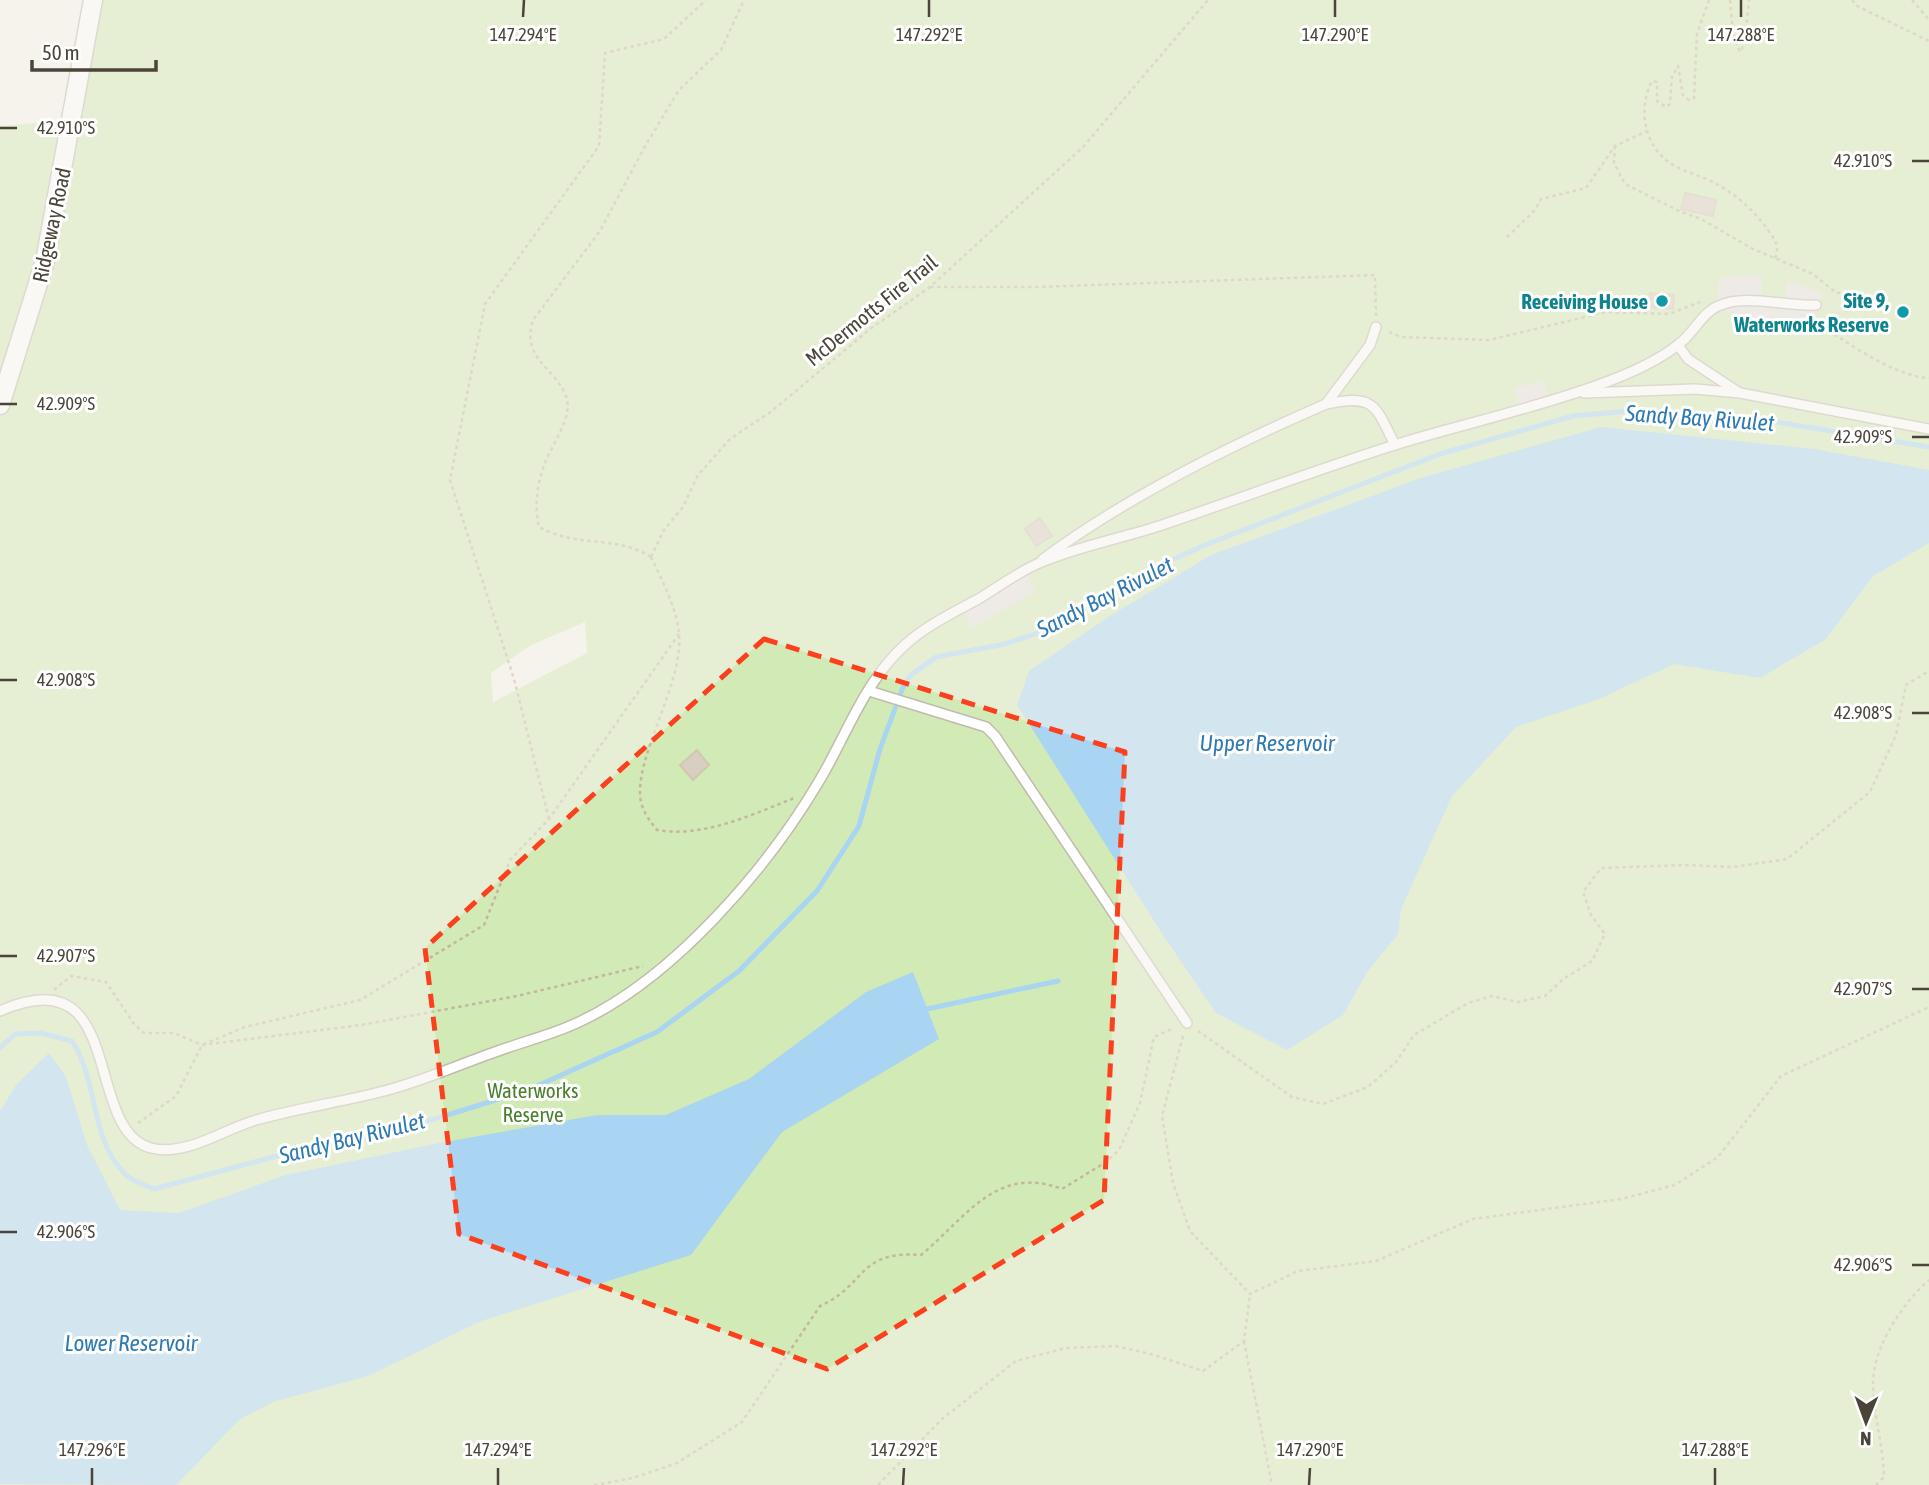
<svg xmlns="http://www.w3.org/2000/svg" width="1929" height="1485" font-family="'Asap Condensed',sans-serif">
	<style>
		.green { fill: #d2eab5; fill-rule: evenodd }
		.parking { fill: #e5e3e0 }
		.water { fill: #a9d4f2 }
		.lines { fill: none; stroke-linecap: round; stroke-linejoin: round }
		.stream { stroke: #a9d4f2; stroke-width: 5 }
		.building { fill: #d8cfc1; stroke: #d3c7b4; stroke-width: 2 }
		.service-casing { stroke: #c2bbae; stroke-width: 12 }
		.minor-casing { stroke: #c2bbae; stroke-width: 21 }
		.path { stroke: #c4b79f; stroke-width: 2.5; stroke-dasharray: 3.5 3.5; stroke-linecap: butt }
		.service { stroke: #fff; stroke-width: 9 }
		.minor { stroke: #fff; stroke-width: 18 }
		.marked { fill: none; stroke: #fc3f1d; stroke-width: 5; stroke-dasharray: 14 9; stroke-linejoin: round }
		.ticks { fill: none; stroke: #4b4439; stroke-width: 2.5 }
		.culture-dot { fill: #0f9aa8; stroke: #fff; stroke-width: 2.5 }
		.labels { text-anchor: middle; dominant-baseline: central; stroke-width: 6; stroke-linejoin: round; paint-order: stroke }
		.street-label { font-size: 21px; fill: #4b4439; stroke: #fff }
		.culture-label { font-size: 21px; font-weight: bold; fill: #0d838f; stroke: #fff; text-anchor: end }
		.park-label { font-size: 21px; fill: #4a7f2a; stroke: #fff }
		.water-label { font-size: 23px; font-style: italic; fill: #2e7ab2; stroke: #fff }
		.ticks-label { font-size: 18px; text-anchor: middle; fill: #4b4439; stroke: #fff; stroke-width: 6; stroke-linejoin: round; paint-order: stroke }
	</style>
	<rect width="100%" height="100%" fill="#f6f3ec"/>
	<path class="green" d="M93 0H1929V1485H0V126L73 120ZM585 622 587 653 493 702 491 673 531 645Z"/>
	<g class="parking">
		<polygon points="1761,275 1762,296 1785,297 1787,281 1823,293 1812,326 1750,318 1715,307 1720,277"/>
		<polygon points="1543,381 1549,401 1520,408 1513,388"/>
		<polygon points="1025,571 1035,592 971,628 962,608"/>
	</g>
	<g class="water">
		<polygon points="1601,427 1814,449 1929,470 1929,543 1873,576 1826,639 1760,678 1674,664 1599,699 1516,727 1452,796 1401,909 1398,934 1367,972 1343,1015 1287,1050 1216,1013 1161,932 1017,705 1029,671 1110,616 1211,555 1424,477"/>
		<polygon points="913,972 939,1039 782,1132 691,1255 481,1321 368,1376 273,1402 239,1420 176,1485 0,1484 0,1111 16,1085 49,1053 66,1077 87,1145 120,1210 179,1213 286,1175 439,1143 597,1115 666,1115 749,1079 866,992"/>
	</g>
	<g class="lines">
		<g class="stream">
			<polyline points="927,1009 1058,981"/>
			<path d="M0 1048 15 1034 41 1033 72 1041C99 1082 89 1138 125 1174 132 1181 145 1185 154 1189L310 1147 373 1138 528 1090 657 1032 739 971 817 891 859 826 880 749 903 687 911 675 936 657 1005 644 1035 634 1159 566 1205 545 1440 454 1573 416 1641 410 1777 422 1929 447"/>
		</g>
	</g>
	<g class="building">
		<polygon points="1685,193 1716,200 1713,216 1681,209"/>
		<polygon points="1650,293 1674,295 1673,309 1649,307"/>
		<polygon points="1040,518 1052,536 1036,546 1025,529"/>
		<polygon points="697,750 709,765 693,780 680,765"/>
	</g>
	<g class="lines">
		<g class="service-casing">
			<g id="service">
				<polyline points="1678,345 1688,359 1738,392"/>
				<polyline points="1584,393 1695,389 1740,393 1929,429"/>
				<polyline points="1326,404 1370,345 1376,327"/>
				<path d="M1043 559C1128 496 1229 446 1326 404 1375 394 1375 405 1395 445"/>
				<polyline points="869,691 986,727 995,736 1187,1023"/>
				<path d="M0 1011C128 954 82 1130 151 1148 186 1157 224 1129 256 1120 298 1108 342 1102 384 1091 423 1081 460 1064 498 1051 525 1041 555 1034 581 1021 674 977 766 870 818 783 846 737 864 681 906 644 927 625 955 612 980 598 998 587 1017 573 1037 564 1072 548 1123 538 1162 525 1242 498 1321 468 1401 443 1467 423 1536 408 1601 384 1626 375 1658 361 1679 344 1693 334 1702 313 1718 306 1746 293 1785 307 1816 305"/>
			</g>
		</g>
		<g class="minor-casing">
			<polyline id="minor" points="0,405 45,261 93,0"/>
		</g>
		<g class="path">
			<path d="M1709 0 1697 34 1694 98 1689 100 1683 95 1678 66 1672 77 1670 104 1666 107 1657 101V82L1652 81C1637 110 1644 149 1675 166 1690 174 1706 177 1720 186 1739 197 1755 212 1768 230 1775 240 1780 246 1775 259"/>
			<polyline points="1730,0 1733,34 1740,52 1745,43 1749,0"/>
			<polyline points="1852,0 1857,6 1929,41"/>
			<polyline points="1912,0 1929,20"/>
			<polyline points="1615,146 1614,163 1625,184 1679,211 1701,219 1753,249 1813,274 1835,292 1884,302"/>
			<polyline points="1507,237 1535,210 1541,199 1586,188 1615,146 1647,131"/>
			<polyline points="930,287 1036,287 1375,275 1376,316"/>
			<path d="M1811 319C1843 339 1891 376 1929 378"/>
			<polyline points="1389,332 1401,337 1489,340 1606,312 1669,314 1700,302"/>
			<polyline points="651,557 664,530 683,507 698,475 730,439 772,411 870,329 930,287 1083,147 1208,0"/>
			<path d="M651 557C614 534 580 549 539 527 534 506 537 483 545 463 552 444 574 416 566 396 553 365 521 359 533 320L600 231 644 148 679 90 721 50 744 0"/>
			<path d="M651 557C662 580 677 609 679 634 684 683 632 761 641 802 644 814 650 821 657 830 702 838 752 815 794 798"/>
			<polyline points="549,819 514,679 450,480 485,304 599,146 605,53 664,39 706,0"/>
			<polyline points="54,990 71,976 106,982 134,1024 144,1033 174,1033 202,1045 361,1025 517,996 643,966"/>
			<polyline points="1198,1031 1292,1097 1323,1104 1368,1087 1396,1062 1414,1035 1468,1003 1492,996 1518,1002 1545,996 1562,980 1592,961 1605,934 1591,915 1583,892 1601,868 1685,865 1733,867 1787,859 1870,792 1896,735 1906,685 1929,671"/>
			<polyline points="1183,1036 1162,1116 1173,1183 1190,1231 1250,1294 1298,1271 1376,1261 1473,1219 1621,1199 1675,1185 1718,1157 1781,1076 1929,1007"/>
			<polyline points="138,1123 176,1096 202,1045 245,1027 360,1000 484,925 510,860 549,819 679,634"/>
			<polyline points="1244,1341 1272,1485"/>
			<path d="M594 1485 633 1478 677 1463 742 1422 820 1306C867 1285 857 1250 921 1255 966 1218 996 1164 1062 1189L1106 1162 1119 1150 1140 1103 1154 1037 1174 1028"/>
			<polyline points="878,1485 942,1419 1016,1361 1066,1348 1115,1346 1151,1354 1203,1371 1244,1341 1250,1295"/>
			<path d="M1876 1485 1884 1477C1883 1446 1874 1416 1873 1386 1872 1348 1902 1304 1929 1280"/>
		</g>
		<use href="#service" class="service"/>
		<use href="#minor" class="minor"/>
	</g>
	<path d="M0 0H1929V1485H0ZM764 639 1125 752 1104 1200 827 1369 459 1234 425 948Z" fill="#f6f3ec" fill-opacity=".55" fill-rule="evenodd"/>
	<path class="marked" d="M764 639 1125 752 1104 1200 827 1369 459 1234 425 948Z"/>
	<path class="ticks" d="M523 17 524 0M929 17V0M1335 17V0M1741 17V0M0 128H17M1912 161H1929M0 404H17M1912 437H1929M0 680H17M1912 713H1929M0 956H17M1912 989H1929M0 1232H17M1912 1265H1929M92 1485V1468M498 1485V1468M903 1485 904 1468M1309 1485 1310 1468M1715 1485V1468"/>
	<g class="culture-dot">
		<circle cx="1662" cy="301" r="7"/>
		<circle cx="1903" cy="312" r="7"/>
	</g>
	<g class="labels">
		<g class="street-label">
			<text transform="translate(51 225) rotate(-78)">Ridgeway Road</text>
			<text transform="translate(871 310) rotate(-39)">McDermotts Fire Trail</text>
		</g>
		<g class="culture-label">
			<text x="1889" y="300">Site 9,<tspan x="1889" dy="24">Waterworks Reserve</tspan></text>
			<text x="1648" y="301">Receiving House</text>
		</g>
		<g class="park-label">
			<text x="533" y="1090">Waterworks<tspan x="533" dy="24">Reserve</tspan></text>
		</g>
		<g class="water-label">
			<text transform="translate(1700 418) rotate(4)">Sandy Bay Rivulet</text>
			<text transform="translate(1105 597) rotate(-27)">Sandy Bay Rivulet</text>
			<text x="1267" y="743">Upper Reservoir</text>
			<text transform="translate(352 1138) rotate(-14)">Sandy Bay Rivulet</text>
			<text x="131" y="1343">Lower Reservoir</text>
		</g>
	</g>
	<g class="ticks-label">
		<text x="523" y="41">147.294°E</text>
		<text x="929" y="41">147.292°E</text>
		<text x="1335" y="41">147.290°E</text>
		<text x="1741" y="41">147.288°E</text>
		<text x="66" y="134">42.910°S</text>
		<text x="1863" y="167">42.910°S</text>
		<text x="66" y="410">42.909°S</text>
		<text x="1863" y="443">42.909°S</text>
		<text x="66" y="686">42.908°S</text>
		<text x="1863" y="719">42.908°S</text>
		<text x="66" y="962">42.907°S</text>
		<text x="1863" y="995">42.907°S</text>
		<text x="66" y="1238">42.906°S</text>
		<text x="1863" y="1271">42.906°S</text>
		<text x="92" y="1456">147.296°E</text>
		<text x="498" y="1456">147.294°E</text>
		<text x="904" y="1456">147.292°E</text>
		<text x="1310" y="1456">147.290°E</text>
		<text x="1715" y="1456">147.288°E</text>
	</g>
	<g transform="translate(1866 1422) rotate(181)" stroke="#ffffff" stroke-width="5" paint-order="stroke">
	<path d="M0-5L12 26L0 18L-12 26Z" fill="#4b4439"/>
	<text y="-10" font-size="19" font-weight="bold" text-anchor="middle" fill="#4b4439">N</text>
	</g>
	<path d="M32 60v10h124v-10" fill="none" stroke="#4b4439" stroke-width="3.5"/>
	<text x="42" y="60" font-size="21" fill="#4b4439" stroke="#ffffff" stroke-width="5" paint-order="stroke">50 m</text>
</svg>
